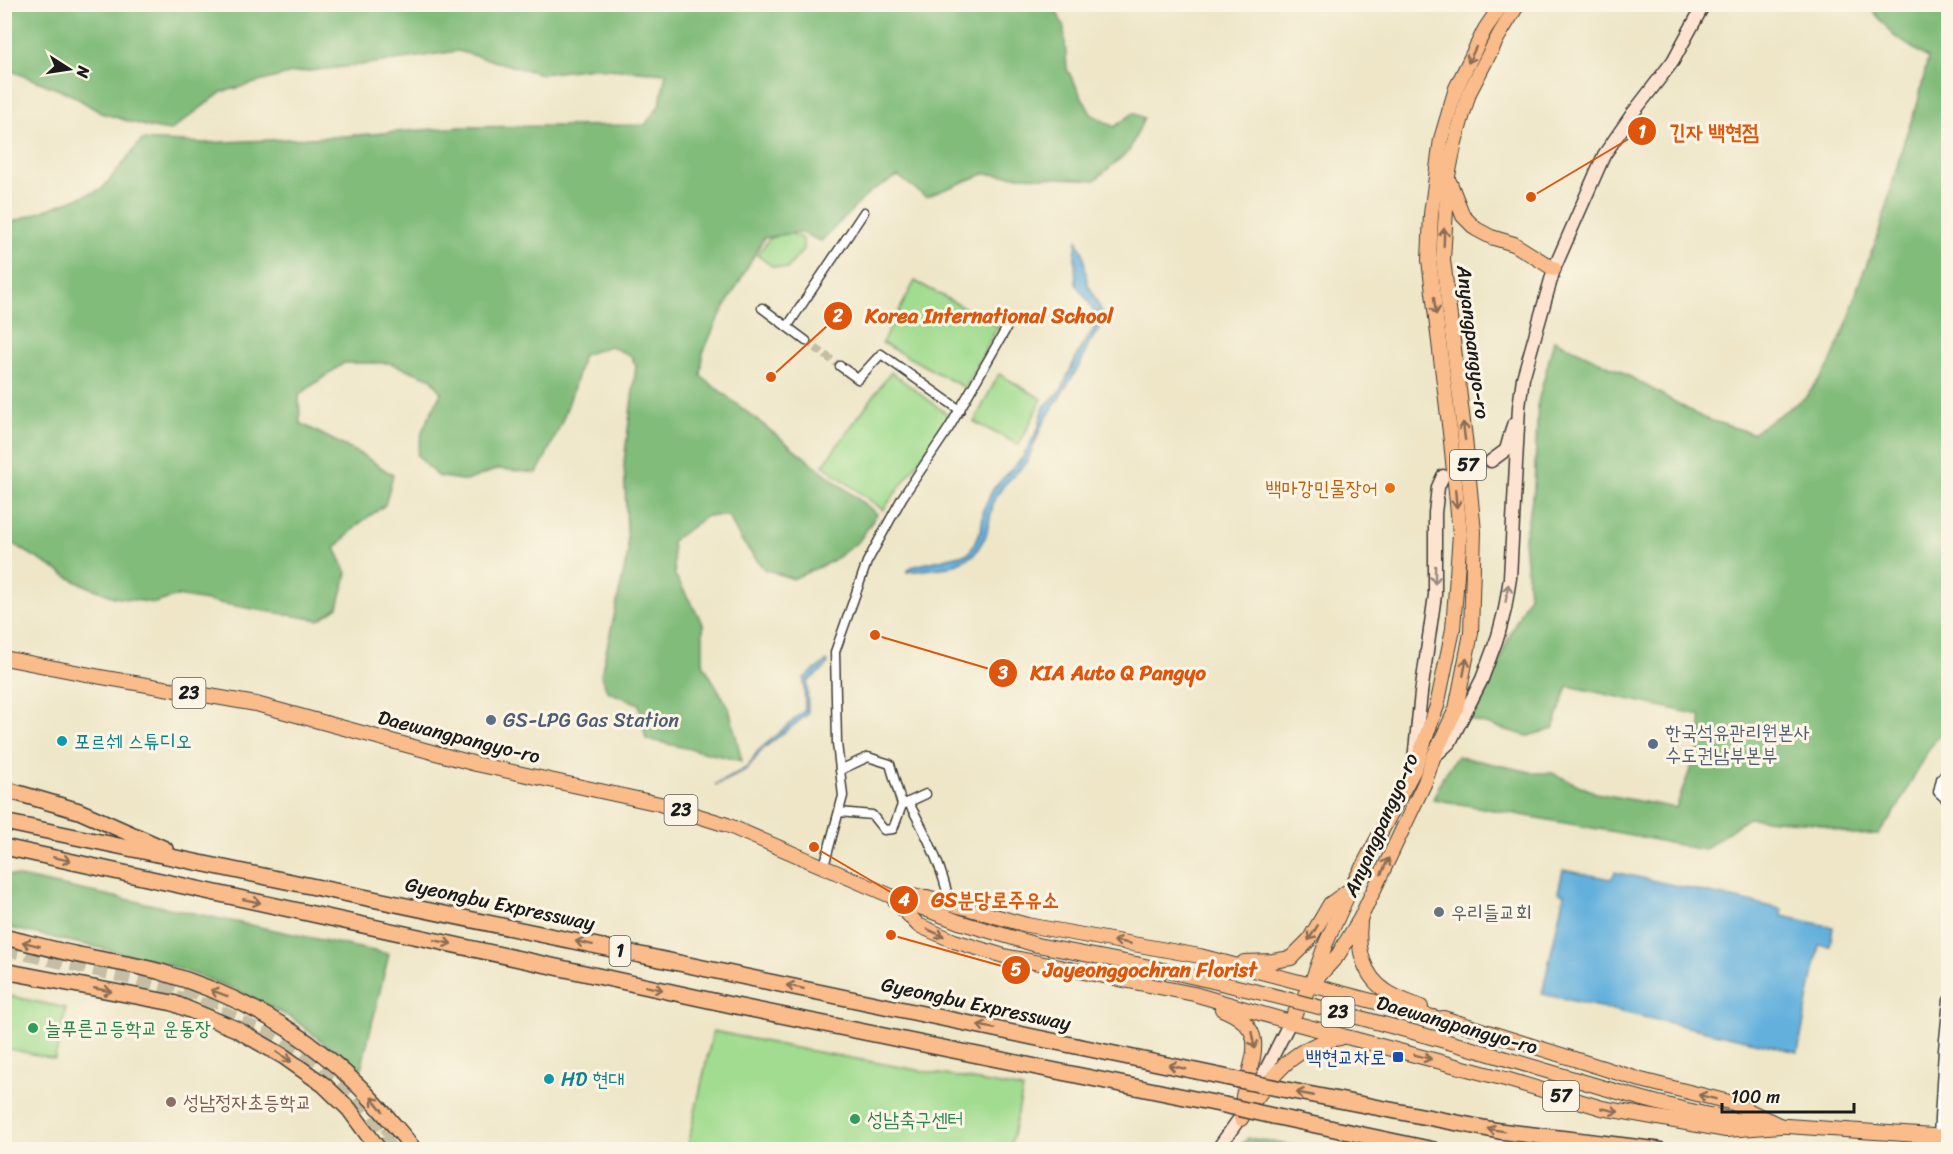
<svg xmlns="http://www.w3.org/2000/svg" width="1953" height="1154" font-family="Sriracha,'Poor Story',sans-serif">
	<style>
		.green { fill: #a2dc90; stroke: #5f7c56; stroke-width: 1.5 }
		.forest { fill: #81bc7a; stroke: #4e6c4b; stroke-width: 1.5 }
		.water { fill: #64b0dd; stroke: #40667c; stroke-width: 1.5 }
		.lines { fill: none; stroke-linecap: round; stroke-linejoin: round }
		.street-tunnel { stroke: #c4bea5; stroke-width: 8; stroke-dasharray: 8 4; stroke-linecap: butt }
		.secondary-tunnel { stroke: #c4bea5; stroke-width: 12; stroke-dasharray: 12 6; stroke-linecap: butt }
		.highway-tunnel { stroke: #c4bea5; stroke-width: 15; stroke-dasharray: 15 8; stroke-linecap: butt }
		.street-casing { stroke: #3c3a36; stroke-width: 11 }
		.secondary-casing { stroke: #3c3a36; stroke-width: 15 }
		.primary-casing { stroke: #3c3a36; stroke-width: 16 }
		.highway-casing { stroke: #3c3a36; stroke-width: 18 }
		.street { stroke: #fff; stroke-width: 8 }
		.secondary { stroke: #fde4d0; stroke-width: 12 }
		.primary { stroke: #f9bc8a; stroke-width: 14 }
		.highway { stroke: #f9bc8a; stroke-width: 15 }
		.primary-bridge-casing { stroke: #3c3a36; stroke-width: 16; stroke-linecap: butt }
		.highway-bridge-casing { stroke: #3c3a36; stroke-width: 18; stroke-linecap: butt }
		.primary-bridge { stroke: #f9bc8a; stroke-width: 14 }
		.highway-bridge { stroke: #f9bc8a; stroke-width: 15 }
		.oneway { stroke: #8a6c53 }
		.oneway2 { stroke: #988a7f }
		.food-dot { fill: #e8710a; stroke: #fcf5e5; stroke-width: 2 }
		.service-dot { fill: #5c6f8a; stroke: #fcf5e5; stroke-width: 2 }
		.culture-dot { fill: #0f9aa8; stroke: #fcf5e5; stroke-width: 2 }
		.worship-dot { fill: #6b7280; stroke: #fcf5e5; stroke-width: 2 }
		.leisure-dot { fill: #2e9e5b; stroke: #fcf5e5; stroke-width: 2 }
		.transit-dot { fill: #1a4fb4; stroke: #fcf5e5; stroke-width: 2 }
		.education-dot { fill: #8d6e63; stroke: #fcf5e5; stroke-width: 2 }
		.labels { text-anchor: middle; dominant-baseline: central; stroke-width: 6; stroke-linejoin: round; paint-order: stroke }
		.shield { fill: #fcf5e5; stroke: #5f5d58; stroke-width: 1.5 }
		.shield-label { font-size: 18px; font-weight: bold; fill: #1c1c1c }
		.street-label { font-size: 20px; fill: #1c1c1c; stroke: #fcf5e5 }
		.food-label { font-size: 20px; fill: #c56008; stroke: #fcf5e5; text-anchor: end }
		.service-label { font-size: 20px; fill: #4e5e75; stroke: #fcf5e5; text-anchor: start }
		.culture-label { font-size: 20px; fill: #0d838f; stroke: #fcf5e5; text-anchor: start }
		.worship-label { font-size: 20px; fill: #5b616d; stroke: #fcf5e5; text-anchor: start }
		.leisure-label { font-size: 20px; fill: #27864d; stroke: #fcf5e5; text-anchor: start }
		.transit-label { font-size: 20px; fill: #164399; stroke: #fcf5e5; text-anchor: end }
		.education-label { font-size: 20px; fill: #785e54; stroke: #fcf5e5; text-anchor: start }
		.leader { fill: none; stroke: #de560d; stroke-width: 2 }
		.callout-dot { fill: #de560d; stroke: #fcf5e5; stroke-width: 2 }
		.mark-label { font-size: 18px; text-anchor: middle; font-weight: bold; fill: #fff }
		.callout-label { font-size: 21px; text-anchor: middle; font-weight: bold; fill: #de560d; stroke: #fcf5e5; stroke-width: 6; stroke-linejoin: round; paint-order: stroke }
	</style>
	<rect width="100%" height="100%" fill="#fcf5e5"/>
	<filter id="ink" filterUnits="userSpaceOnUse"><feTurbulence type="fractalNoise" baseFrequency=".0167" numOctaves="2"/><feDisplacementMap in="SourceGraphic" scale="12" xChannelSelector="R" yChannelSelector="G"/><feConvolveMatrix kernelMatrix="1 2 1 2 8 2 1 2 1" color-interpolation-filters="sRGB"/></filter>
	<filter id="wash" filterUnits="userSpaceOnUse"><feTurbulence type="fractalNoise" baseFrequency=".008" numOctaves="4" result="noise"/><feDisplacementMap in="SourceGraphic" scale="24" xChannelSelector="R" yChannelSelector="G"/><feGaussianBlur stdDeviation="1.35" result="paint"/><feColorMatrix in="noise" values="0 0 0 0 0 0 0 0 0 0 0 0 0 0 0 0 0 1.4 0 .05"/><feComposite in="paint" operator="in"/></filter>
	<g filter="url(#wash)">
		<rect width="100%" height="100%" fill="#eee6c7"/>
		<g class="green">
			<polygon points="787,232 803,239 803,250 787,269 772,266 757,255 769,239"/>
			<polygon points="915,281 998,326 965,388 882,343"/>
			<polygon points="891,372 951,417 883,510 823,465"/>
			<polygon points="999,374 1042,399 1019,445 974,422"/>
			<polygon points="5,995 66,1008 55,1059 5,1048"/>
			<polygon points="713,1031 795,1048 1023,1089 1010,1149 687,1149"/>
		</g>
		<g class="forest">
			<path d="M5 4 1054 5 1064 28 1067 69 1091 114 1114 127 1133 113 1144 118 1129 151 1095 180 984 174 926 197 898 176 871 191 821 241 799 232 764 238 716 323 703 353 701 376 877 514 859 541 832 561 793 579 764 569 741 540 728 516H707L672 541 675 575 703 624V664L729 708 742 761 646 739 639 704 607 691 601 674 628 553 624 462 636 366 631 356 610 346 583 355C571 401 560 431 537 473L498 469 466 481 437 476 417 455 423 429 441 393 432 379 390 363H344L299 395 300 423 364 456 393 475 385 505 360 523 335 548 347 573 338 607 319 620 177 596 155 603 114 597 77 582 5 539 4 226 10 223 102 189 142 140 204 143 331 137 461 127 645 125 660 104 666 73 593 68 541 74 458 51 361 65 292 73 222 92 170 131 152 128 101 113 72 95 9 70H5Z"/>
			<path d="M1868 5H1948V728C1927 743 1911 784 1898 807 1892 816 1885 825 1879 834L1853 835 1816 823 1748 818 1703 850 1631 835 1433 799 1443 777 1457 756 1535 773H1552L1596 793 1676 808 1702 737 1700 715 1568 686 1553 729 1528 736 1467 719 1483 702 1511 632 1529 595 1524 539 1534 490 1538 402 1554 340 1620 371 1703 418 1752 433 1806 397 1829 366 1850 316 1858 286 1878 236 1904 141 1918 102 1928 58 1894 36Z"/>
			<polygon points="5,874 389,954 361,1069 343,1058 293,1019 240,991 158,961 5,927"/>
			<polygon points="1248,1138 1312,1149 1237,1149"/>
		</g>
		<g class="water">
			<path d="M1077 240 1083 252 1087 282 1103 314 1101 327 1089 343 1081 363 1042 425 1027 462 1004 485 994 500 986 536 974 555 949 567 907 572 911 567 969 553 981 530 984 508 993 489 1023 457 1038 429 1044 407 1061 390 1081 347 1096 326C1095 309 1087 298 1076 285L1075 257Z"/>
			<polygon points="827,661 828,663 825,668 807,682 808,714 763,749 744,772 715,785 748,767 757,752 805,710 804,678"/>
			<polygon points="1563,870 1611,879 1615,872 1782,909 1782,916 1833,927 1830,946 1819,945 1798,1052 1542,994 1564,894 1558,892"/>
		</g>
	</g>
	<g filter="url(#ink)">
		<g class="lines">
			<polyline class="street-tunnel" points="806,341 840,366"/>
			<polyline class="secondary-tunnel" points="1460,471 1491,461"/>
			<g class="highway-tunnel">
				<polyline points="4,948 194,992 228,1005"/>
				<path d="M177 998C234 1011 323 1064 361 1109 371 1122 381 1136 391 1150"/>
				<polyline points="386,1126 405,1150"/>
			</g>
			<g class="street-casing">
				<g id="street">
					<polyline points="762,308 806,341"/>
					<polyline points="787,327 864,212"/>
					<polyline points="840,366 858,379 881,354 960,410"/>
					<polyline points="1948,769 1941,779 1938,792 1948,801"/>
					<polyline points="840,770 868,757 890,764 902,805"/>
					<path d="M908 802C927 834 942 867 950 904"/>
					<polyline points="839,812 872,815 884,830 893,829 902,805 926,794"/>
					<polyline points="824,866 843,796 837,743 835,652 867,562 902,498 949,428 1006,329"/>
					<polyline points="1938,1136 1943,1050 1948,1000"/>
				</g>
			</g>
			<g class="secondary-casing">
				<g id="secondary">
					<polyline points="1491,461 1506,450 1513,425"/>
					<polyline points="1436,755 1450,742 1482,679 1498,636 1505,609 1510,578 1519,407 1523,378 1554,269 1604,155 1633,113 1673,61 1704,4"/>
					<polyline points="1414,760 1421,693 1435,595 1435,513 1438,487 1443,476"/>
					<polyline points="1255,1091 1290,1022"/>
					<polyline points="1217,1150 1244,1112"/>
				</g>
			</g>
			<g class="primary-casing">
				<g id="primary">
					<polyline points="1450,183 1463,216 1476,229 1491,237 1514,244 1554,269"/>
					<polyline points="4,658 101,677 256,704 476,764 660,804 727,825 891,896 959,922 1037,945 1136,964"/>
					<polyline points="899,896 927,897 1027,925 1200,956 1452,1022"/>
					<polyline points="894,899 918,925 954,941 1004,956 1194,994 1290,1022 1509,1080 1602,1108 1726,1130 1781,1126"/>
					<path d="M1360 923C1357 948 1363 976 1386 991 1396 998 1409 1002 1421 1007"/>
					<polyline points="1244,962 1273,961 1291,958 1309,940 1330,904 1348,891"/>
					<polyline points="1317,978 1338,955 1360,919 1425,782 1433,758 1456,709 1471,633 1474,532 1465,438 1443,260 1448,176 1455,142 1469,93 1498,37 1518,4"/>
					<path d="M1222 1009C1271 1029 1252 1056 1243 1096 1242 1103 1242 1111 1241 1119"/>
					<polyline points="1443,1018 1641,1080 1733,1103 1779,1125"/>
					<polyline points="1290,1022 1311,984 1326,943 1350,890 1414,770 1437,706 1453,629 1460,534 1451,441 1429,260 1431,214 1441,139 1456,88 1485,29 1502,4"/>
					<path d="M1537 1068C1608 1089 1680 1112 1753 1123"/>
					<path d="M1242 1117C1270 1080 1290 1046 1340 1038"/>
					<polyline points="1772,1125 1948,1137"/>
				</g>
			</g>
			<g class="highway-casing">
				<g id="highway">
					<polyline points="4,789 79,811 165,849"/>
					<polyline points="4,822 1234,1079"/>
					<polyline points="4,847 736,1006 1224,1105"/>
					<path d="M4 937C33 944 61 952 89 957 113 962 138 965 161 972 252 998 327 1045 388 1118 396 1128 406 1138 414 1150"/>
					<polyline points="4,971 173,1003 236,1029 283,1056 324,1085 349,1109 379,1150"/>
					<polyline points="1282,1089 1499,1131 1659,1150"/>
					<polyline points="1273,1116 1434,1150"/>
				</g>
			</g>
			<use href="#street" class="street"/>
			<use href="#secondary" class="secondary"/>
			<use href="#primary" class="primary"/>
			<use href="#highway" class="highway"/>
			<g class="primary-bridge-casing">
				<path id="primary-bridge" d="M1136 964C1271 993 1405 1028 1537 1068"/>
			</g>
			<g class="highway-bridge-casing">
				<g id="highway-bridge">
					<polyline points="1234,1079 1282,1089"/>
					<polyline points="1224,1105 1273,1116"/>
				</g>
			</g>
			<use href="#primary-bridge" class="primary-bridge"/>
			<use href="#highway-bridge" class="highway-bridge"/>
		</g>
		<defs><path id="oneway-shaft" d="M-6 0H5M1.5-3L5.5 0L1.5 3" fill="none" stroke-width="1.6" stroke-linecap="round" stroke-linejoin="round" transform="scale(1.5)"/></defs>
		<g class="oneway">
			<use href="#oneway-shaft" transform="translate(1472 55) rotate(116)"/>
			<use href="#oneway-shaft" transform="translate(1444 237) rotate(-88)"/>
			<use href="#oneway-shaft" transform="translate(1435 306) rotate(83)"/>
			<use href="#oneway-shaft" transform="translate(1464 431) rotate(-97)"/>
			<use href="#oneway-shaft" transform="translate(1456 499) rotate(85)"/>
			<use href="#oneway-shaft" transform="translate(1465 667) rotate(-79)"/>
			<use href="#oneway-shaft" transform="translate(62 859) rotate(12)"/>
			<use href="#oneway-shaft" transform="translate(1385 866) rotate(-65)"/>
			<use href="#oneway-shaft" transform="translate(252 901) rotate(12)"/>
			<use href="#oneway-shaft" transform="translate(936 933) rotate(24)"/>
			<use href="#oneway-shaft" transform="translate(1313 933) rotate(122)"/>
			<use href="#oneway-shaft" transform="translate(443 942) rotate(12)"/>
			<use href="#oneway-shaft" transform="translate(1122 942) rotate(-170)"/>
			<use href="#oneway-shaft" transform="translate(584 943) rotate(-168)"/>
			<use href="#oneway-shaft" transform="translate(31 944) rotate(-166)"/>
			<use href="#oneway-shaft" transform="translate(795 987) rotate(-168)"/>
			<use href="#oneway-shaft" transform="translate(654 988) rotate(12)"/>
			<use href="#oneway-shaft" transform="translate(103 990) rotate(11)"/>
			<use href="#oneway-shaft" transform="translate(219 993) rotate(-160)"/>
			<use href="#oneway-shaft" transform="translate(986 1027) rotate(-168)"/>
			<use href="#oneway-shaft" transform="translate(1253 1040) rotate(79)"/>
			<use href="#oneway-shaft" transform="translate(284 1057) rotate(33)"/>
			<use href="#oneway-shaft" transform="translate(1423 1057) rotate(15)"/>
			<use href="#oneway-shaft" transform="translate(1177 1067) rotate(-168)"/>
			<use href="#oneway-shaft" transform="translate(1305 1094) rotate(-169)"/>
			<use href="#oneway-shaft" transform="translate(1707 1097) rotate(-166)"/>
			<use href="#oneway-shaft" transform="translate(377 1104) rotate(-130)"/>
			<use href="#oneway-shaft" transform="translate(1610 1110) rotate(12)"/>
			<use href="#oneway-shaft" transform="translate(1496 1130) rotate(-171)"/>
		</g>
		<g class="oneway2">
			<use href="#oneway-shaft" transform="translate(1435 575) rotate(91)"/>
			<use href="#oneway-shaft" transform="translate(1507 593) rotate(-81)"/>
		</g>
	</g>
	<circle class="food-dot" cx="1390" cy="488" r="6"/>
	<g class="service-dot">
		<circle cx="491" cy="720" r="6"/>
		<circle cx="1653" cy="744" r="6"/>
	</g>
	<g class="culture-dot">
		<circle cx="62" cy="741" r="6"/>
		<circle cx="549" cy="1079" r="6"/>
	</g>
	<circle class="worship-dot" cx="1439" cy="912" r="6"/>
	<g class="leisure-dot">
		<circle cx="33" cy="1028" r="6"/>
		<circle cx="855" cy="1119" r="6"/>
	</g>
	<rect class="transit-dot" x="1392" y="1051" width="12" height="12" rx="3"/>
	<circle class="education-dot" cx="171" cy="1102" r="6"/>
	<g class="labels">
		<g class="shield">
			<rect x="1450" y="450" width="36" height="30" rx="4.5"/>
			<rect x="172.5" y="678" width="33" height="30" rx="4.5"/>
			<rect x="664.5" y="795" width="33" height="30" rx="4.5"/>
			<rect x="609.5" y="936" width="21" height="30" rx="4.5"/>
			<rect x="1321.5" y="997" width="33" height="30" rx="4.5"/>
			<rect x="1543" y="1081" width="36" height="30" rx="4.5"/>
		</g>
		<g class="shield-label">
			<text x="1468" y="465">57</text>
			<text x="189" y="693">23</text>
			<text x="681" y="810">23</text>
			<text x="620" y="951">1</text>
			<text x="1338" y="1012">23</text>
			<text x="1561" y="1096">57</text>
		</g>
		<g class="street-label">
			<text transform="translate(1473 342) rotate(83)">Anyangpangyo-ro</text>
			<text transform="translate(459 737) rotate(14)">Daewangpangyo-ro</text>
			<text transform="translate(1381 825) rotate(-66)">Anyangpangyo-ro</text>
			<text transform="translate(500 904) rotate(12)">Gyeongbu Expressway</text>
			<text transform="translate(976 1004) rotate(12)">Gyeongbu Expressway</text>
			<text transform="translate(1457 1025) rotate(16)">Daewangpangyo-ro</text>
		</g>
		<g class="food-label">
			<text x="1378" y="488">백마강민물장어</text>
		</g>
		<g class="service-label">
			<text x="503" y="720">GS-LPG Gas Station</text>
			<text x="1665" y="732">한국석유관리원본사<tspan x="1665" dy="23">수도권남부본부</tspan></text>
		</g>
		<g class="culture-label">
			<text x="74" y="741">포르쉐 스튜디오</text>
			<text x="561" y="1079">HD 현대</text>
		</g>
		<g class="worship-label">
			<text x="1451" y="912">우리들교회</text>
		</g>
		<g class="leisure-label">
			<text x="45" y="1028">늘푸른고등학교 운동장</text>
			<text x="867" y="1119">성남축구센터</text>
		</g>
		<g class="transit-label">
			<text x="1386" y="1057">백현교차로</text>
		</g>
		<g class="education-label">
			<text x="183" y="1102">성남정자초등학교</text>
		</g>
	</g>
	<path class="leader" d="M1531 197L1642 131M771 377L838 316M875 635L1003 673M814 847L904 900M891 935L1016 970"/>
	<g class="callout-dot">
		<circle cx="1531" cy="197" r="6"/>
		<circle cx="771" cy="377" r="6"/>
		<circle cx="875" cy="635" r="6"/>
		<circle cx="814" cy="847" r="6"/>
		<circle cx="891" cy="935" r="6"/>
		<circle cx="1642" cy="131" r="15"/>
		<circle cx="838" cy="316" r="15"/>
		<circle cx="1003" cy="673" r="15"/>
		<circle cx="904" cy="900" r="15"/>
		<circle cx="1016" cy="970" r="15"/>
	</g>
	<g class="mark-label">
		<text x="1642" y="138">1</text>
		<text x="838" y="322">2</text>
		<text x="1003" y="679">3</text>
		<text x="904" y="906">4</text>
		<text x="1016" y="976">5</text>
	</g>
	<g class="callout-label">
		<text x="1714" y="139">긴자 백현점</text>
		<text x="989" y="323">Korea International School</text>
		<text x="1118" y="680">KIA Auto Q Pangyo</text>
		<text x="995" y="907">GS분당로주유소</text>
		<text x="1150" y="977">Jayeonggochran Florist</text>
	</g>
	<rect width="1953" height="1154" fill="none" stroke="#fcf5e5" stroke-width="24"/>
	<g transform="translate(69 69) rotate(102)" stroke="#fcf5e5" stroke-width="4.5" paint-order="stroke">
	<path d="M0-4.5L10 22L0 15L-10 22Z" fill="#1c1c1c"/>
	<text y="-9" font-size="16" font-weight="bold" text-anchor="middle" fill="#1c1c1c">N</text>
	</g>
	<path d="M1722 1103v9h132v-9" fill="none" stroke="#1c1c1c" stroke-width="3"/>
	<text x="1731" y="1103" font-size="18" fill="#1c1c1c" stroke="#fcf5e5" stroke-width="4.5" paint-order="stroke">100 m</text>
</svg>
